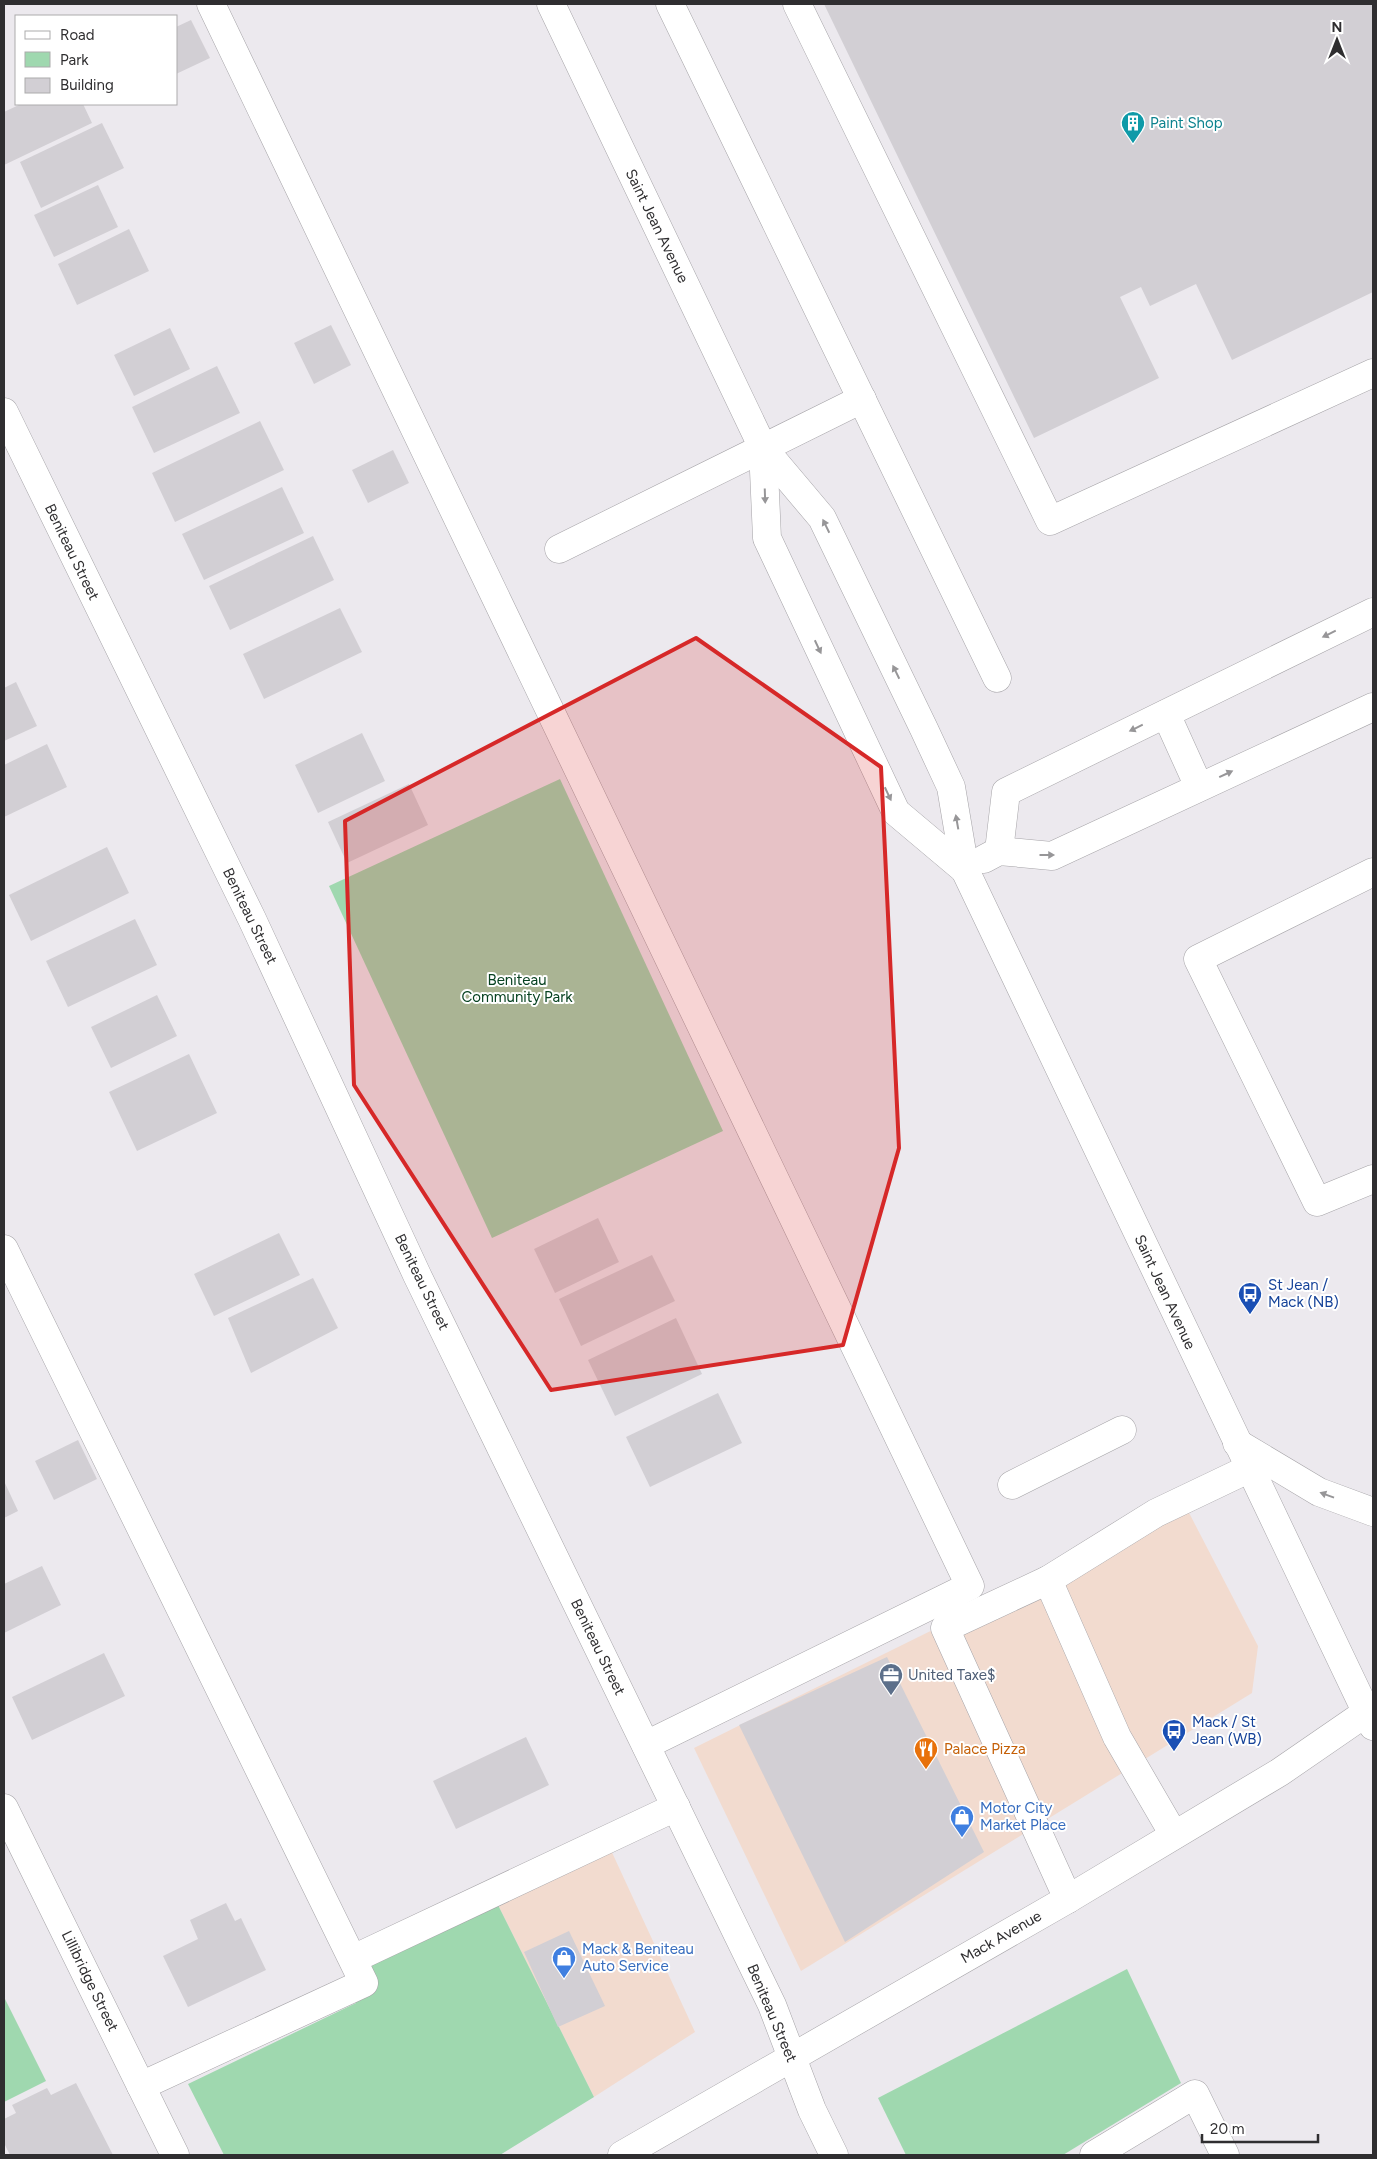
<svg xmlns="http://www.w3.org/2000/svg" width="1377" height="2159" font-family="Figtree,sans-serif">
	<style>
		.commercial { fill: #f2dbcf }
		.green { fill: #9fd8af }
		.building { fill: #d2cfd4 }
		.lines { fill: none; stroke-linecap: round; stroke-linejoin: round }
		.minor-casing { stroke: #a6a4a8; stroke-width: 29 }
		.major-casing { stroke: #a6a4a8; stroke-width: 29 }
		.minor { stroke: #fff; stroke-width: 28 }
		.major { stroke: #fff; stroke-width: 28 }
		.oneway { fill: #979698 }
		.marked { fill: #d62828; fill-opacity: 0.2; stroke: #d62828; stroke-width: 4; stroke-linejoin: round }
		.labels { text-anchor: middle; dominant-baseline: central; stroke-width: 4; stroke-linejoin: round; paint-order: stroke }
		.culture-label { font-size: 15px; fill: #0d838f; stroke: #fff; text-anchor: start }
		.street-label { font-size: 15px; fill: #2f2e30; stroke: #fff }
		.park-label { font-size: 15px; fill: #064120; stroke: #fff }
		.transit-label { font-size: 15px; fill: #164399; stroke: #fff; text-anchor: start }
		.service-label { font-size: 15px; fill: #4e5e75; stroke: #fff; text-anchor: start }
		.food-label { font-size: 15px; fill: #c56008; stroke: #fff; text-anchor: start }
		.shop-label { font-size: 15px; fill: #366cbe; stroke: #fff; text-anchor: start }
	</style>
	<rect width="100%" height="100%" fill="#ece9ee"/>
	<g class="commercial">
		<polygon points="1185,1505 1258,1646 1252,1693 801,1971 694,1748"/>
		<polygon points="609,1846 695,2032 594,2097 497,1903"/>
	</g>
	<g class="green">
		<polygon points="560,779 723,1131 492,1238 329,886"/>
		<polygon points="497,1903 594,2097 500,2155 224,2155 188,2084 356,2003 345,1978"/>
		<polygon points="1127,1969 1181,2083 1063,2155 906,2155 878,2098"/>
		<polygon points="4,1997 46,2081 4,2102"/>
	</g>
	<g class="building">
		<polygon points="824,4 1373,4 1373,292 1232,360 1196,284 1150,306 1141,287 1120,297 1159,378 1034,438"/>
		<polygon points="191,20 210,58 176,74 176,27"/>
		<polygon points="21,104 83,104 92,123 4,165 4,112"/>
		<polygon points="102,123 124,168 41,208 20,162"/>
		<polygon points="98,185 118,227 54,257 34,215"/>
		<polygon points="129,229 149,271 77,305 58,264"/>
		<polygon points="331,325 351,365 314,384 294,343"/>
		<polygon points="170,328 190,369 134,396 114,355"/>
		<polygon points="217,366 240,413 154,453 132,407"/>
		<polygon points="260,421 284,470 175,522 152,473"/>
		<polygon points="393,450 409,483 368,503 352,470"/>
		<polygon points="282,487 304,533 204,580 182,534"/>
		<polygon points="313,536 334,580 230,630 209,586"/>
		<polygon points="340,608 362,652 264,699 243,654"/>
		<polygon points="16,682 37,726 4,741 4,688"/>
		<polygon points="362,733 385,781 318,813 295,765"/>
		<polygon points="47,744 67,787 4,817 4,765"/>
		<polygon points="409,784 428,825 347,863 328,822"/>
		<polygon points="107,847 129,893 31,941 9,895"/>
		<polygon points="135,919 157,965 68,1007 46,961"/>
		<polygon points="157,995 177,1036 111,1068 91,1027"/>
		<polygon points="189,1054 217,1113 137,1151 109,1092"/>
		<polygon points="598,1218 619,1262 555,1293 534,1249"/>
		<polygon points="279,1233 300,1275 214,1316 194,1274"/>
		<polygon points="652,1255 675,1301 581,1346 559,1299"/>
		<polygon points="313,1278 338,1328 251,1373 228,1318"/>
		<polygon points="676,1318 702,1374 615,1416 588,1360"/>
		<polygon points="718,1393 742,1443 650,1487 626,1437"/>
		<polygon points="78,1440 97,1479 54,1500 35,1461"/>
		<polygon points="4,1481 18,1511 4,1518"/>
		<polygon points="42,1566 61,1605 4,1633 4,1584"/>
		<polygon points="104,1653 125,1696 32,1740 12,1697"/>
		<polygon points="887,1657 984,1852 845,1942 739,1725"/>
		<polygon points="526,1737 549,1785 456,1829 433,1781"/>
		<polygon points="226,1903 235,1921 241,1918 266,1970 188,2007 163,1956 198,1939 190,1920"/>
		<polygon points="569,1931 605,2006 558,2027 524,1952"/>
		<polygon points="76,2083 113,2155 10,2155 4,2143 4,2119 16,2113 12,2105 47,2088 51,2095"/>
	</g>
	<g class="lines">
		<g class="minor-casing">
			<g id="minor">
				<polyline points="211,4 970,1586 646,1745"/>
				<polyline points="551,4 763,448 822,518 924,729 951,787 965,870 1373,1726"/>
				<polyline points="670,4 997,678"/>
				<polyline points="797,4 1050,521 1373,373"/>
				<polyline points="4,412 252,919 417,1275 772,2005 812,2110 834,2155"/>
				<polyline points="763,448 767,538 896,812 965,870"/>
				<polyline points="559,549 862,399"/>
				<polyline points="1166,714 1199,787"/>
				<polyline points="999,851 1006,792 1373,612"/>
				<polyline points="984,859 999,851 1052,856 1373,707"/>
				<polyline points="1373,872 1198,959 1317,1202 1373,1179"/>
				<polyline points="4,1249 364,1983 141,2086"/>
				<polyline points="1012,1485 1122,1430"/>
				<polyline points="1048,1580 1117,1737 1174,1835"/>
				<polyline points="4,1808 175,2155"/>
				<polyline points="1068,1899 945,1628 1048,1580 1156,1513 1265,1461"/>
				<polyline points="353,1959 676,1807"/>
				<polyline points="1094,2155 1195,2094 1225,2155"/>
			</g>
		</g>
		<g class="major-casing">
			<g id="major">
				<polyline points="1237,1443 1319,1492 1373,1512"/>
				<polyline points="622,2155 1068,1899 1280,1772 1373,1708"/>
			</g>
		</g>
		<use href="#minor" class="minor"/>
		<use href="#major" class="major"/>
	</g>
	<defs><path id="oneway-solid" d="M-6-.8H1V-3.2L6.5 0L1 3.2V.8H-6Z" transform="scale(1.25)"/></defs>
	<g class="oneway">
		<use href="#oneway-solid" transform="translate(765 496) rotate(88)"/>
		<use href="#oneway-solid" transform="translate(826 526) rotate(-116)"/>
		<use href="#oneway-solid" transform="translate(1329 634) rotate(154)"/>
		<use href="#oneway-solid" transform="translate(818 647) rotate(65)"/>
		<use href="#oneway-solid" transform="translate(896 672) rotate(-116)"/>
		<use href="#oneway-solid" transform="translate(1136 728) rotate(154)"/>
		<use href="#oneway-solid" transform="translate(1226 774) rotate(-25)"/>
		<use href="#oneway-solid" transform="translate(888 794) rotate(65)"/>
		<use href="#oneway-solid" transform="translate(957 822) rotate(-100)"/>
		<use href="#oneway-solid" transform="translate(1047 855)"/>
		<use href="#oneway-solid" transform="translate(1327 1495) rotate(-160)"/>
	</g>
	<path class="marked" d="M696 638 881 767 899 1148 843 1345 551 1390 354 1085 345 821Z"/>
	<defs>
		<g id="building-pin" transform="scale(1.25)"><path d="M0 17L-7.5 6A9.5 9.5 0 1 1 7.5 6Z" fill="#0f9aa8" stroke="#fff"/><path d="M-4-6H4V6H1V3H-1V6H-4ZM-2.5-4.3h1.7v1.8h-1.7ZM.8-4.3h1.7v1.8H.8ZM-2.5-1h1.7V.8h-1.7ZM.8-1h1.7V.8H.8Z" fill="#fff"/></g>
		<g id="bus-pin" transform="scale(1.25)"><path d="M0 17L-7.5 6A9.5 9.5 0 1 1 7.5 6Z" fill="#1a4fb4" stroke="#fff"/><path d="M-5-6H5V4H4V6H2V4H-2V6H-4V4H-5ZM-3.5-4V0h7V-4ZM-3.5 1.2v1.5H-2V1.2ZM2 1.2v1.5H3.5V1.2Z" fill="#fff"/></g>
		<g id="office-pin" transform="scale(1.25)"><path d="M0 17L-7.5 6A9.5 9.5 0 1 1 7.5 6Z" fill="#5c6f8a" stroke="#fff"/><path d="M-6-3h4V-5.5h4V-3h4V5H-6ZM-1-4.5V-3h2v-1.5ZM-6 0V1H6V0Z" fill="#fff"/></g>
		<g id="restaurant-pin" transform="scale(1.25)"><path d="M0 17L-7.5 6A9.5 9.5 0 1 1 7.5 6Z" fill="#e8710a" stroke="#fff"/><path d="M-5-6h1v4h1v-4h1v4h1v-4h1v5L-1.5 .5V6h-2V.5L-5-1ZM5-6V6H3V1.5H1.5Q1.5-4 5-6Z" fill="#fff"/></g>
		<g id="shop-pin" transform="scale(1.25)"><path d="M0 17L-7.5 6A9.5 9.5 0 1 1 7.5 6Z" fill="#3f7fe0" stroke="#fff"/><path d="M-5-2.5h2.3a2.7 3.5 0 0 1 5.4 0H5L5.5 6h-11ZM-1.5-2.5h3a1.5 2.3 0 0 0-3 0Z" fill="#fff"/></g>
	</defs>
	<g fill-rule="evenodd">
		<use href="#building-pin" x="1133" y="123"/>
		<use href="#bus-pin" x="1250" y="1294"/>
		<use href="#office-pin" x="891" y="1675"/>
		<use href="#bus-pin" x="1174" y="1731"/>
		<use href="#restaurant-pin" x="926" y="1749"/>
		<use href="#shop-pin" x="962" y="1817"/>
		<use href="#shop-pin" x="564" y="1958"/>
	</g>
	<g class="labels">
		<g class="culture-label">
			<text x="1150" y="123">Paint Shop</text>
		</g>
		<g class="street-label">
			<text transform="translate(657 226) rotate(64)">Saint Jean Avenue</text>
			<text transform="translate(72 552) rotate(64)">Beniteau Street</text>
			<text transform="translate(250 916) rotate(64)">Beniteau Street</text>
			<text transform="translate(422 1282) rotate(64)">Beniteau Street</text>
			<text transform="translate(1165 1292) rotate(65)">Saint Jean Avenue</text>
			<text transform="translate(598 1647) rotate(64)">Beniteau Street</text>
			<text transform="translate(1001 1937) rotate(-30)">Mack Avenue</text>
			<text transform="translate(90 1981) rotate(64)">Lillibridge Street</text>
			<text transform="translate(772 2013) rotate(67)">Beniteau Street</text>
		</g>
		<g class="park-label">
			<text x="517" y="980">Beniteau<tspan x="517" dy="17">Community Park</tspan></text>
		</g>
		<g class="transit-label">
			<text x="1268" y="1285">St Jean /<tspan x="1268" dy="17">Mack (NB)</tspan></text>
			<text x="1192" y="1722">Mack / St<tspan x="1192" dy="17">Jean (WB)</tspan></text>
		</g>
		<g class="service-label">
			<text x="908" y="1675">United Taxe$</text>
		</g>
		<g class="food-label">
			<text x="944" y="1749">Palace Pizza</text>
		</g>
		<g class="shop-label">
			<text x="980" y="1808">Motor City<tspan x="980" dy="17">Market Place</tspan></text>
			<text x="582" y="1949">Mack &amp; Beniteau<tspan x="582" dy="17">Auto Service</tspan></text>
		</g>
	</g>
	<rect width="1377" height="2159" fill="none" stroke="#2f2e30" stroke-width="10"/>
	<rect x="15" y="15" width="162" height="90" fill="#ffffff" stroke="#acabac"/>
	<rect x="25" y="31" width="25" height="8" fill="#ffffff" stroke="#acabac"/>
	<text x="60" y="40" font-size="15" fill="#2f2e30">Road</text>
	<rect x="25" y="52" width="25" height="15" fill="#9fd8af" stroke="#acabac"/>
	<text x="60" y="65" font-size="15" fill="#2f2e30">Park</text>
	<rect x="25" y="78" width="25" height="15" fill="#d2cfd4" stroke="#acabac"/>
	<text x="60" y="90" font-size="15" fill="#2f2e30">Building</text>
	<g transform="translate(1337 40)" stroke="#ffffff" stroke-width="4" paint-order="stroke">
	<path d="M0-4L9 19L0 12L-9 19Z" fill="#2f2e30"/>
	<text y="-8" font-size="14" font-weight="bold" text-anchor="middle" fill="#2f2e30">N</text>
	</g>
	<path d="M1202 2134v8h116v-8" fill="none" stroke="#2f2e30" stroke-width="2.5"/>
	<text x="1210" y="2134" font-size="15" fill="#2f2e30" stroke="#ffffff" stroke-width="4" paint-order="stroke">20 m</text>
</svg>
